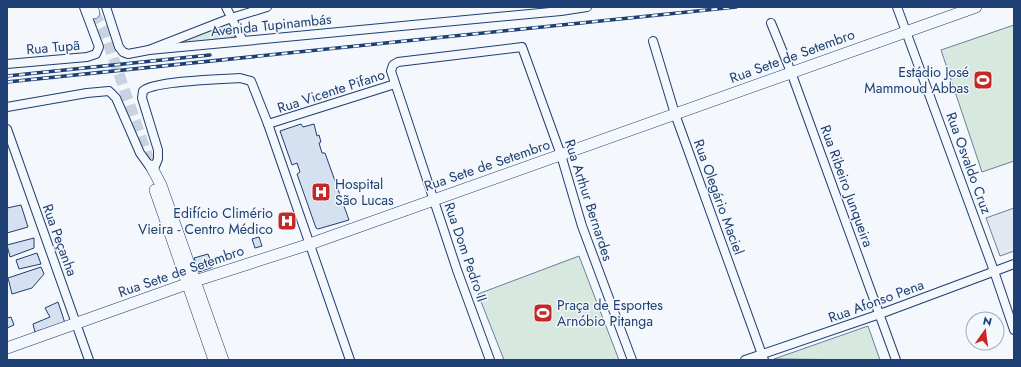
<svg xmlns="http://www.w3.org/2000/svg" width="1021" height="367" font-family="Jost,sans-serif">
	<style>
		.green { fill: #d7e8df; stroke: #687fa3 }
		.parking { fill: #e3e8f0; stroke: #687fa3 }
		.building { fill: #d5e0f0; stroke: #1d3f73 }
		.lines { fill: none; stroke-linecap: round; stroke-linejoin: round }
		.major-tunnel { stroke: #c9d2e0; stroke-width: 11; stroke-dasharray: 11 5.5; stroke-linecap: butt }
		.minor-casing { stroke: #1d3f73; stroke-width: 10 }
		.major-casing { stroke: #1d3f73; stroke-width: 12 }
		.minor { stroke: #f4f7fb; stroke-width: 8 }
		.major { stroke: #f4f7fb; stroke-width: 11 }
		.rail-casing { stroke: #1d3f73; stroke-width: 3.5 }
		.rail { stroke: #f4f7fb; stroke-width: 2; stroke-dasharray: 6; stroke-linecap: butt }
		.labels { text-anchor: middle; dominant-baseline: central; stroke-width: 3; stroke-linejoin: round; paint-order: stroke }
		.street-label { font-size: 14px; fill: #1d3f73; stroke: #f4f7fb }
		.poi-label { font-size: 14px; fill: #1d3f73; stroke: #f4f7fb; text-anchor: end }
	</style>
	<rect width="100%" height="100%" fill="#f4f7fb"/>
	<g class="green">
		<polygon points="229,21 236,40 160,47"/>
		<polygon points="1014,25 1014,161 982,172 941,50"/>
		<polygon points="579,256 619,360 504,360 478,294"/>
		<polygon points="868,326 880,360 774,359"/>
	</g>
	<polygon class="parking" points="1014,208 1014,251 1000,256 986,218"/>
	<g class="building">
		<polygon points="301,124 303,127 314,124 317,136 319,135 321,142 319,143 322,153 325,153 349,220 318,229 316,228 297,174 300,172 297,163 292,165 280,131"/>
		<polygon points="21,205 28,227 7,233 7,208"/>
		<polygon points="259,237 262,246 255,248 252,239"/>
		<polygon points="34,238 34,248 10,257 7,245"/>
		<polygon points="37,253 41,264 19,269 16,260"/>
		<polygon points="208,254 213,267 199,272 194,258"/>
		<polygon points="41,267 44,274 32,288 12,294 8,278"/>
		<polygon points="58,302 65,323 35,332 33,324 50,317 45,308"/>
		<polygon points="11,317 14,325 7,328 7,318"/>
	</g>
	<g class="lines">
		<polyline class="major-tunnel" points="94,13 104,31 151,166"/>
		<g class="minor-casing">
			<g id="minor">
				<polyline points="106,7 119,47 123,52 128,54 149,50 231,18 267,7"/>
				<polyline points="226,7 243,41"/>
				<polyline points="897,7 994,271 1014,330"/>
				<polyline points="771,23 791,72 896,360"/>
				<polyline points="653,41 675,114 764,360"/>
				<polyline points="149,50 561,11 587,7"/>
				<polyline points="7,64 87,57 96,54 99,47 84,7"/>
				<path d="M7 107 87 93 109 91 116 98 140 153 153 171 158 159V150L142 98 143 91C153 81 222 79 240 78L251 81 268 124 350 360"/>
				<polyline points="268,124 395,84"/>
				<polyline points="7,129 89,360"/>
				<polyline points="490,360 457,270 391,71 393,65 398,62 522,47 561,155 582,226 632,360"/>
				<polyline points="745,360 880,314 1014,264"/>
			</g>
		</g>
		<g class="major-casing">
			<g id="major">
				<polyline points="92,7 94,13"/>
				<polyline points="151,166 161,185 223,360"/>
				<polyline points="155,190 214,360"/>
				<polyline points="7,348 195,281 310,244 976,7"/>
			</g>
		</g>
		<use href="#minor" class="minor"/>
		<use href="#major" class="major"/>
		<g class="rail-casing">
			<g id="rail">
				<polyline points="7,76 210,55"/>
				<polyline points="7,82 736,7"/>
			</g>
		</g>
		<use href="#rail" class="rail"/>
	</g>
	<defs>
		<g id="stadium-square" transform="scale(1)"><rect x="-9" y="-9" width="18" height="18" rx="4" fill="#c62828" stroke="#f4f7fb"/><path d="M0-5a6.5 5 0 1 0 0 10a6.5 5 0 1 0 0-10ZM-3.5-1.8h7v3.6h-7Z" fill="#fff"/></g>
		<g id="hospital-square" transform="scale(1)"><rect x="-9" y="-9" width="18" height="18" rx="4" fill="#c62828" stroke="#f4f7fb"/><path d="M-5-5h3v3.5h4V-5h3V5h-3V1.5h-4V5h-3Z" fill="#fff"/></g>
	</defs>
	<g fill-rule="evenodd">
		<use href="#stadium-square" x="983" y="80"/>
		<use href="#hospital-square" x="321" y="192"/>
		<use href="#hospital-square" x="287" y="221"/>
		<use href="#stadium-square" x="543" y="313"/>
	</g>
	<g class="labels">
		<g class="street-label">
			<text transform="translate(271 25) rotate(-6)">Avenida Tupinambás</text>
			<text transform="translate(53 47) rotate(-5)">Rua Tupã</text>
			<text transform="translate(792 56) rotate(-20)">Rua Sete de Setembro</text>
			<text transform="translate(331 91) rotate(-18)">Rua Vicente Pifano</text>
			<text transform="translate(969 163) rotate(70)">Rua Osvaldo Cruz</text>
			<text transform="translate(487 165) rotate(-19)">Rua Sete de Setembro</text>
			<text transform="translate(847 186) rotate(70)">Rua Ribeiro Junqueira</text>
			<text transform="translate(719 197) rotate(70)">Rua Olegário Maciel</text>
			<text transform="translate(589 200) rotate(72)">Rua Arthur Bernardes</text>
			<text transform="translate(60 240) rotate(70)">Rua Peçanha</text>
			<text transform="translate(466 252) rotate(71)">Rua Dom Pedro II</text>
			<text transform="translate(181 271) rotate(-19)">Rua Sete de Setembro</text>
			<text transform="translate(876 301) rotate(-20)">Rua Afonso Pena</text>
		</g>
		<g class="poi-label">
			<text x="969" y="72">Estádio José<tspan x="969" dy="16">Mammoud Abbas</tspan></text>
			<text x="335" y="184" text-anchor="start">Hospital<tspan x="335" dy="16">São Lucas</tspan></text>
			<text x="273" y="213">Edifício Climério<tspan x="273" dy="16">Vieira - Centro Médico</tspan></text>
			<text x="557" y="305" text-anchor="start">Praça de Esportes<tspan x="557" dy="16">Arnóbio Pitanga</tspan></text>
		</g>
	</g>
	<rect width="1021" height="367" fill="none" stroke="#1d3f73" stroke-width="16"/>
	<g transform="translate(985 331) rotate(14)"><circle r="19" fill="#f4f7fb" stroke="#9eadc5"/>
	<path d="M0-3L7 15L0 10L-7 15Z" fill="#c62828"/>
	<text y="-6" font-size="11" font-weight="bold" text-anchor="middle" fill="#1d3f73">N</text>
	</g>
</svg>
